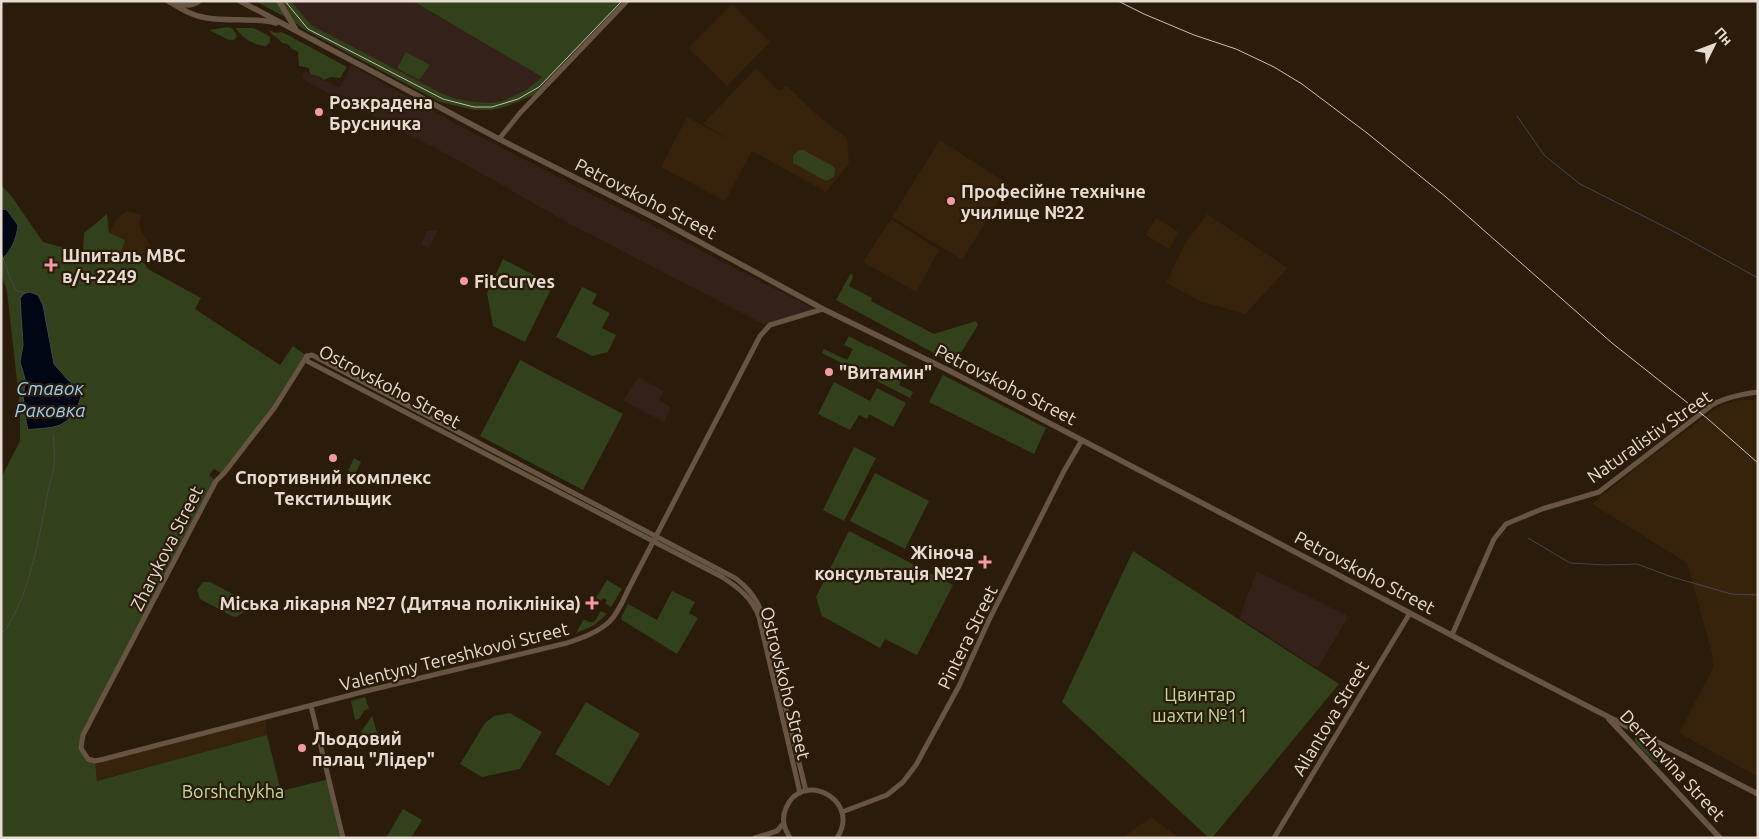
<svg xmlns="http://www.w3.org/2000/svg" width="1759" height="839" font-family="Ubuntu,sans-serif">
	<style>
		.commercial { fill: #33211a }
		.built { fill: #37220c }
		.green { fill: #33401c }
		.water { fill: #000714; stroke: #45474d }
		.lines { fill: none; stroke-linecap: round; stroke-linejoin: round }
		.stream { stroke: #45474d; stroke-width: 1 }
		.tertiary { stroke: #675442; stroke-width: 5 }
		.secondary { stroke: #675442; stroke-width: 5.5 }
		.tram { stroke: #cabeb3; stroke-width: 1 }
		.rail { stroke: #cabeb3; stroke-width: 1 }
		.poi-dot { fill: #f39aa7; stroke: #2b1b0a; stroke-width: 2 }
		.labels { text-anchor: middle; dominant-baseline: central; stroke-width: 4.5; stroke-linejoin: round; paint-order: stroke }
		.poi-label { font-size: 18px; font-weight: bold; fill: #e7dcd2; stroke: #2b1b0a; text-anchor: start }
		.street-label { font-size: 18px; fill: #e7dcd2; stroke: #2b1b0a }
		.park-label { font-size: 18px; fill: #c3df96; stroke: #2b1b0a }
		.water-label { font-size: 19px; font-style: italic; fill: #96cff6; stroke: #2b1b0a }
	</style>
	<rect width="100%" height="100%" fill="#2b1b0a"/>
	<g class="commercial">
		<polygon points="291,1 413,1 542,77 526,90 503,101 491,103 475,102 458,99 445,95 315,28 307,22"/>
		<polygon points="351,65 460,126 816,310 767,326 570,224 454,158 311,84 302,78 305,71 340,88"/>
		<polygon points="438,230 429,249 421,244 427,231"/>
		<polygon points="638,377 664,391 659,400 671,407 664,422 623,401"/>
		<polygon points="1257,571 1346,615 1347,619 1319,666 1315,667 1239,618"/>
	</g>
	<g class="built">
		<polygon points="732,4 770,42 727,86 688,48"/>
		<polygon points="756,68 779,91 787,86 815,113 847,138 849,164 826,192 752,151 725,201 661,167 687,117 732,141 703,124"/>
		<polygon points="940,140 1009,185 962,260 892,217"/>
		<polygon points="127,211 142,215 139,221 141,231 152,248 144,263 137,263 119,258 109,233 118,217"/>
		<polygon points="1207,214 1288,268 1245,314 1200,301 1166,283 1186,242"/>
		<polygon points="1156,218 1179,232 1169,249 1146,235"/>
		<polygon points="891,219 939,250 916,292 863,262"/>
		<polygon points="1740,400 1758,400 1758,777 1679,733 1713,668 1712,653 1687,563 1592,504 1649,458 1722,404"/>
		<polygon points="265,717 267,735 97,781 95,761"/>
		<polygon points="1151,817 1179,838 1122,838"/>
	</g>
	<g class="green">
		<polygon points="255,1 291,1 311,25 445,95 458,99 475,102 491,103 503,101 526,90 542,77 413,1 627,1 534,95 505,107 492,110 474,110 440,102 307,31 289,19"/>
		<polygon points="228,27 233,29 237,36 234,40 229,40 209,30"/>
		<path d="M236 28C241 28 247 28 252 28 255 28 268 35 270 37V42L266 46C256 46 241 38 236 28Z"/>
		<path d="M269 30 276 33 282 32 347 67 340 78 331 77 324 80 320 77 310 74 309 68 299 66 298 52 291 48 288 44 282 43C279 37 271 36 269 30Z"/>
		<polygon points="406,52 430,65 419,80 397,68"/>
		<polygon points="799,150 803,150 833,166 835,169 834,177 826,181 793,163 793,156"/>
		<polygon points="1,185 12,197 43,242 83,253 84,233 107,214 109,233 125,240 119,258 137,263 144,263 148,269 201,298 195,309 280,365 293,346 307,356 283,392 223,474 214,469 209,475 216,481 83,735 81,748 88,759 95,761 97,781 267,735 281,791 329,779 343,838 1,838 1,478 20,441 20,408 7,291 1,274"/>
		<polygon points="503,259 553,285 525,342 493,326 487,293"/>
		<polygon points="851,273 853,277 849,286 872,298 871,301 934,334 976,321 978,325 954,364 836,300"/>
		<polygon points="582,287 597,294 592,304 610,313 602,328 616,335 608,352 592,356 556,337"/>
		<polygon points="849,336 869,347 870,346 908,366 899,385 913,392 910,398 822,353 824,349 847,360 853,349 844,345"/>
		<polygon points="520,360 623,414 583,490 480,436"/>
		<polygon points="943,375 1046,428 1034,454 929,402"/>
		<polygon points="834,382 870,401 877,388 906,403 893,427 869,414 867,419 859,415 850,430 818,414"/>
		<polygon points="854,447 876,458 844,521 823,510"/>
		<polygon points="354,458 361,462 355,474 348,471"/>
		<polygon points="875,473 929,501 905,549 850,521"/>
		<polygon points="849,531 953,585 917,655 885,639 880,648 822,616 816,597"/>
		<polygon points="1133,551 1339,684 1212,838 1209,838 1062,702"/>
		<polygon points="607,580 622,589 611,607 605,603 607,600 603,598 601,601 596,598"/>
		<polygon points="203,582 210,582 242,599 245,603 244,612 236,617 232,616 200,599 197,590"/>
		<polygon points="672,591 695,602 689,613 698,618 677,654 622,620 621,618 628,604 657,620"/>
		<polygon points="601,611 607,614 593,626 576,633 584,619 589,622 594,622"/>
		<polygon points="365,697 369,709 365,710 359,719 355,720 351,701"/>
		<polygon points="586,702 640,734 609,786 555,754"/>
		<polygon points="510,713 542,732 520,769 482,777 460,764 485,723 494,716"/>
		<polygon points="372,716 378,736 373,745 367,745 363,733 361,732"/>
		<polygon points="1639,736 1655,744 1661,753 1657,762 1653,761 1635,742 1635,738"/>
		<polygon points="403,809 422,820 411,838 386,838"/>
	</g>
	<g class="water">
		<path d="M3 209 7 210 18 225C17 237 12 250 3 258L1 253V210Z"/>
		<path d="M30 292 38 295 43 305 54 364 68 380 81 389C82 403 73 419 60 425 51 429 37 428 28 430L23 406 25 379 20 362 23 345 20 298 25 293Z"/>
	</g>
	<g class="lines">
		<g class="stream">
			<polyline points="1517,116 1544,155 1580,184 1671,230 1758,278"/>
			<polyline points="3,258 10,278 16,290 25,293"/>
			<polyline points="1528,538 1570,563 1606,565 1637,564 1669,576 1731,594 1758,595"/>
			<path d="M1 635C29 602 40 533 48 491 50 482 53 474 54 465 55 455 54 444 53 434"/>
		</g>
		<g class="tertiary">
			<polyline points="499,139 520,113 627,1"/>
			<path d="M307 356 275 407 225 472 216 481 83 735 81 748 88 759 95 761 104 759 366 691 567 643C582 638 599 632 610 621 618 613 623 601 628 590L760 336 770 325 823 309"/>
			<path d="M307 356 312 355 735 578C750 589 758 601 764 618L806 791"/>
			<path d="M307 356V361L722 577C739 588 752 598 759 617L800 793"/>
			<path d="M1452 635 1494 539 1506 524 1542 509 1599 492 1712 405C1726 397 1742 394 1758 392"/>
			<polyline points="311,706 343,838"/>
			<polyline points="842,812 887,795 903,782 916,765 959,686 989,620 1064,471 1082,440"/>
			<polyline points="755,838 777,831 783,824"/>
			<path d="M790 838C784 828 781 819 786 808 802 769 862 800 837 838"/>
			<polyline points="1274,838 1410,613"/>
		</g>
		<g class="secondary">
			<path d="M168 1C180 8 192 16 207 18 230 22 253 17 276 23"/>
			<polyline points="240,1 499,139 661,221 823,309 950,371 1265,536 1500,661 1758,794"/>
			<polyline points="279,1 296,30"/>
			<path d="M173 2C183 5 191 7 199 1"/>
			<polyline points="1609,719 1720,838"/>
		</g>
		<polyline class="tram" points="285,1 308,29 443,99 474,107 492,107 518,99 539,87 622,1"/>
		<polyline class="rail" points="1118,1 1144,14 1194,35 1236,49 1274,67 1302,84 1367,133 1446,197 1612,343 1708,419 1758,463"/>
	</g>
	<g class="poi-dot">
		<circle cx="319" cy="112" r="5"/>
		<circle cx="951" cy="201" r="5"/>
		<path d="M48.5 257.5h5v5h5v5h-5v5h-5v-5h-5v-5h5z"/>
		<circle cx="464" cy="281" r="5"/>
		<circle cx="829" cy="372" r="5"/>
		<circle cx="333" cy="458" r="5"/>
		<path d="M982.5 554.5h5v5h5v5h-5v5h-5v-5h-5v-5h5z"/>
		<path d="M589.5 595.5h5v5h5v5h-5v5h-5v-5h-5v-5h5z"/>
		<circle cx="302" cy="748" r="5"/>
	</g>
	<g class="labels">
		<g class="poi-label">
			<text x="329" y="102">Розкрадена<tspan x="329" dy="21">Брусничка</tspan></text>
			<text x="961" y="191">Професійне технічне<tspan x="961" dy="21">училище №22</tspan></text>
			<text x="62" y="255">Шпиталь МВС<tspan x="62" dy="21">в/ч-2249</tspan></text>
			<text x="474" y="281">FitCurves</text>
			<text x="839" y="372">"Витамин"</text>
			<text x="333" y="477" text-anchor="middle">Спортивний комплекс<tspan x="333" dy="21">Текстильщик</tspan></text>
			<text x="974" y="552" text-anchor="end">Жіноча<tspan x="974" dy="21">консультація №27</tspan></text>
			<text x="581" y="603" text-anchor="end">Міська лікарня №27 (Дитяча поліклініка)</text>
			<text x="312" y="738">Льодовий<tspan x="312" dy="21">палац "Лідер"</tspan></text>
		</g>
		<g class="street-label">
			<text transform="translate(646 198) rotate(27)">Petrovskoho Street</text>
			<text transform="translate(1006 384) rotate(27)">Petrovskoho Street</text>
			<text transform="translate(390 386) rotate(28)">Ostrovskoho Street</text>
			<text transform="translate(1649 436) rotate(-35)">Naturalistiv Street</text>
			<text transform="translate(166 548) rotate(-63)">Zharykova Street</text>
			<text transform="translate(1365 572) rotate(28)">Petrovskoho Street</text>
			<text transform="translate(967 637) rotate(-64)">Pintera Street</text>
			<text transform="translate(454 656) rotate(-14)">Valentyny Tereshkovoi Street</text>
			<text transform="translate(786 683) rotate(76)">Ostrovskoho Street</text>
			<text transform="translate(1330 718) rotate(-59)">Ailantova Street</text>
			<text transform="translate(1673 765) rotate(47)">Derzhavina Street</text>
		</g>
		<g class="park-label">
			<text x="1200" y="694">Цвинтар<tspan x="1200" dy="21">шахти №11</tspan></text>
			<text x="233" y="791">Borshchykha</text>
		</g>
		<g class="water-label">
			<text x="50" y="388">Ставок<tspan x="50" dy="22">Раковка</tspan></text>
		</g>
	</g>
	<rect width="1759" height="839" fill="none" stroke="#e7dcd2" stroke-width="5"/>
	<g transform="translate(1714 45) rotate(48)" stroke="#2b1b0a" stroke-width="4" paint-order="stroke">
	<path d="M0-4L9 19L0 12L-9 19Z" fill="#e7dcd2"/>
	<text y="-8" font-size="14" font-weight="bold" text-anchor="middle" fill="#e7dcd2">Пн</text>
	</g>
</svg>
